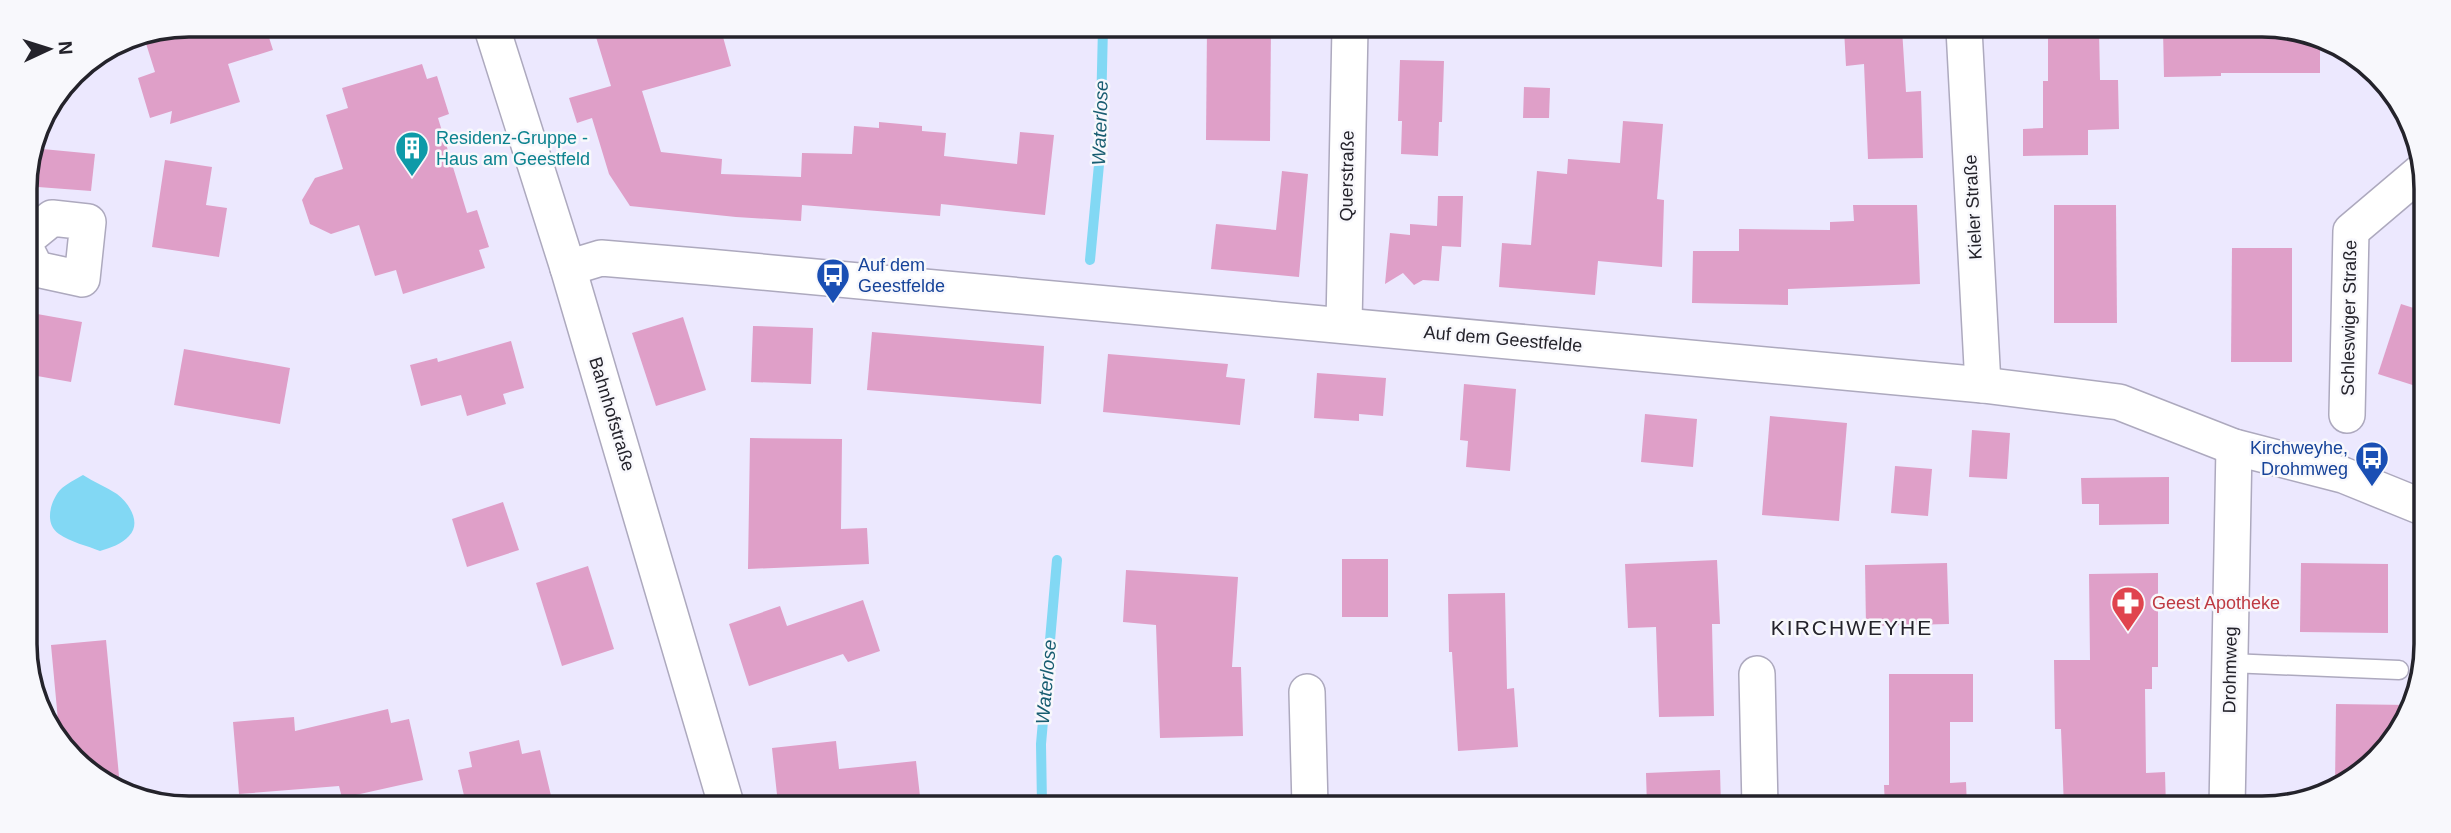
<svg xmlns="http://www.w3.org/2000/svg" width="2451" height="833" font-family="Arial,sans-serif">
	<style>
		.water { fill: #82d8f4 }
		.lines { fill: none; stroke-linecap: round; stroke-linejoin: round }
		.stream { stroke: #82d8f4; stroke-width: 10 }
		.building { fill: #df9fc8 }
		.lane-casing { stroke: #ada9be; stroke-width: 21 }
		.street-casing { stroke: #ada9be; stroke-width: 38 }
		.lane { stroke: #fff; stroke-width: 18 }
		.street { stroke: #fff; stroke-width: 35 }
		.labels { text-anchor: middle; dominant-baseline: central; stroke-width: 5; stroke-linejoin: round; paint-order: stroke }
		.culture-label { font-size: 18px; fill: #0d838f; stroke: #f8f8fc; text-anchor: start }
		.street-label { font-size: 18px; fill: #24232b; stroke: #f8f8fc }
		.transit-label { font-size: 18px; fill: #164399; stroke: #f8f8fc; text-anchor: start }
		.health-label { font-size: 18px; fill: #be3a42; stroke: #f8f8fc; text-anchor: start }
		.water-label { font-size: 19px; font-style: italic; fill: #185d71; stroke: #f8f8fc }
		.quarter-label { font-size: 21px; letter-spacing: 2px; fill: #24232b; stroke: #f8f8fc }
		.rim { fill: none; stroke: #24232b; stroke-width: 3.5 }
	</style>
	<rect width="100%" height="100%" fill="#ece8fe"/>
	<path class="water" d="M83 475C94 482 106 487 117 494 129 503 142 523 129 536 122 544 110 548 100 551 88 546 70 542 59 534 44 524 50 502 60 490 66 484 76 479 83 475Z"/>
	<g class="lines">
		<g class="stream">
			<polyline points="1090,260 1100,154 1103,27"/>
			<polyline points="1042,805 1041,744 1057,560"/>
		</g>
	</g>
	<g class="building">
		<polygon points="189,24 265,25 273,50 228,64 240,102 170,124 172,111 150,118 138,78 155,72 143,34"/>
		<polygon points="636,26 720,26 731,66 642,91 661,152 722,159 721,174 801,177 802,153 852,154 854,126 879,128 879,122 922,126 922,131 946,133 944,156 1017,164 1020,132 1054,135 1045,215 941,204 940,216 802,205 801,221 736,217 630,206 609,174 592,118 577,123 569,98 611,86 596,37"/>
		<polygon points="1207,27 1271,27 1270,141 1206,140"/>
		<polygon points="1844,29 1902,29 1906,92 1921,91 1923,158 1868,159 1864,64 1846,66"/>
		<polygon points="2048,30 2099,30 2100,80 2118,80 2119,129 2088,130 2088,155 2023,156 2023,129 2043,128 2043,81 2048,81"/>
		<polygon points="2163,30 2305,30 2320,39 2320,73 2221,73 2221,76 2164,77"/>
		<polygon points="1400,60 1444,61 1442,122 1439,122 1438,156 1401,154 1402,121 1398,121"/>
		<polygon points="422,64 427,79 437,76 449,114 438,118 467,213 477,210 489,247 479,250 485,268 403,294 396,270 375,276 359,225 331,234 310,224 302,200 315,178 343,169 326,115 348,108 342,88"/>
		<polygon points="1524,87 1550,88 1549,118 1523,118"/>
		<polygon points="1623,121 1663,124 1657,199 1664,200 1662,267 1598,261 1595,295 1499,287 1502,243 1531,245 1537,171 1567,174 1568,159 1620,163"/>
		<polygon points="32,148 95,154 91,191 25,186"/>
		<polygon points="165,160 212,167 206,205 227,208 219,257 152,247"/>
		<polygon points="1282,171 1308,174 1299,277 1211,269 1216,224 1276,230"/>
		<polygon points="1438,196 1463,196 1461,247 1442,246 1439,281 1423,280 1414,285 1403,273 1385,284 1390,233 1410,235 1410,224 1437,226"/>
		<polygon points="1853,205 1917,205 1920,284 1788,289 1788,305 1692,303 1693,251 1739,251 1739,229 1830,230 1830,222 1854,221"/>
		<polygon points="2054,205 2116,205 2117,323 2054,323"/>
		<polygon points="2232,248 2292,248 2292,362 2231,362"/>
		<polygon points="2401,304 2423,311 2422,388 2378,374"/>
		<polygon points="26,312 82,322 71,382 26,374"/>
		<polygon points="683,317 706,390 656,406 632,333"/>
		<polygon points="753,326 813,328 811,384 751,382"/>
		<polygon points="872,332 1044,346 1041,404 867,390"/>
		<polygon points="511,341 524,388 503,394 506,404 467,416 461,395 421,406 410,365 437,358 438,362"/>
		<polygon points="184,349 290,368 280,424 174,405"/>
		<polygon points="1108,354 1228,364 1226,377 1245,379 1240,425 1103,412"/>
		<polygon points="1317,373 1386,378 1383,416 1359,414 1359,421 1314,418"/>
		<polygon points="1464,384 1516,389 1510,471 1466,467 1468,441 1460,440"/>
		<polygon points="1645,414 1697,419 1693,467 1641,462"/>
		<polygon points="1770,416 1847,423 1839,521 1762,515"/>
		<polygon points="1972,430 2010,433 2007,479 1969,477"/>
		<polygon points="750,438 842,439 841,529 867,528 869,564 748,569"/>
		<polygon points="1895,466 1932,469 1928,516 1891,513"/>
		<polygon points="2169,477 2169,524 2099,525 2099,504 2082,504 2081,478"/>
		<polygon points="503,502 519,550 467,567 452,519"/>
		<rect x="1342" y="559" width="46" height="58"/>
		<polygon points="1717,560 1720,624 1712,624 1714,716 1659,717 1656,627 1628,628 1625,564"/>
		<polygon points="1947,563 1949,624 1866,626 1865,565"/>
		<polygon points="2301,563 2388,564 2388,633 2300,632"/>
		<polygon points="588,566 614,649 562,666 536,583"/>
		<polygon points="1126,570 1238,577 1232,667 1241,667 1243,736 1160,738 1156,625 1123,622"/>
		<polygon points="2158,573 2158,667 2152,667 2152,689 2145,689 2146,773 2165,772 2166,808 2064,808 2061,729 2055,729 2054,660 2090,660 2089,574"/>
		<polygon points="1505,593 1507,689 1514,688 1518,747 1458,751 1452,652 1449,652 1448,594"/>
		<polygon points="863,600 880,651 848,662 843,654 749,686 729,624 780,606 787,626"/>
		<polygon points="106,640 114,723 120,787 66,753 60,742 51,645"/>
		<polygon points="1889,674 1973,674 1973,722 1950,722 1950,783 1966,782 1967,807 1885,807 1884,785 1889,785"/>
		<polygon points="2336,704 2409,705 2363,774 2335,785"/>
		<polygon points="388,709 391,723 409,719 423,780 342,798 339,786 239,794 233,722 294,717 295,731"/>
		<polygon points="519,740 522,754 540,750 553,804 466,804 458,770 472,767 469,752"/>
		<polygon points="836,741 839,769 916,761 921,805 778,804 772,748"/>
		<polygon points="1720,770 1721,807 1647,807 1646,773"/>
	</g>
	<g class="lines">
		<g class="lane-casing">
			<polyline id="lane" points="2230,663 2399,670"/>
		</g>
		<g class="street-casing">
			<g id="street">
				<polyline points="491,25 568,268 726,804"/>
				<polyline points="1964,29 1983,385"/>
				<polyline points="25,240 52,218 88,222 82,279 36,269 25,247"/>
				<polyline points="568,268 601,258 708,267 1983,385 2119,402 2234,447 2343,475 2422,507"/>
				<polyline points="1344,324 1350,28"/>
				<polyline points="2347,415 2351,231 2423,170"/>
				<polyline points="1757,674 1760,807"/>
				<polyline points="1307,692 1310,806"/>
				<polyline points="2227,808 2234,447"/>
			</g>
		</g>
		<use href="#lane" class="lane"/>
		<use href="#street" class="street"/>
	</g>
	<defs>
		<g id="building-pin" transform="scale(1.75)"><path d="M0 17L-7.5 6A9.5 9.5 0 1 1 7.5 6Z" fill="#0f9aa8" stroke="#f8f8fc"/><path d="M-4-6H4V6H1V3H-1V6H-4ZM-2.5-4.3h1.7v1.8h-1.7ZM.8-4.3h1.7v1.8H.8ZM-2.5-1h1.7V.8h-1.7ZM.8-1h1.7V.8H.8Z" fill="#fff"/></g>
		<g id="bus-pin" transform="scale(1.75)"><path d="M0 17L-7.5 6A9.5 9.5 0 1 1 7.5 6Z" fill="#1a4fb4" stroke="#f8f8fc"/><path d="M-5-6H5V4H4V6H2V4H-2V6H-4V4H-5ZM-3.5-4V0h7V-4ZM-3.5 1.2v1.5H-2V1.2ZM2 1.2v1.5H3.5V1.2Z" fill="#fff"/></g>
		<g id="pharmacy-pin" transform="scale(1.75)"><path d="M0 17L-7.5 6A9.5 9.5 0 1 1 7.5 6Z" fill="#e0444e" stroke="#f8f8fc"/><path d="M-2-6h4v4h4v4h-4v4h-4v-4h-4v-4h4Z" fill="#fff"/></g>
	</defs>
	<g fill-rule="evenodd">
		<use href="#building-pin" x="412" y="148"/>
		<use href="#bus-pin" x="833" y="275"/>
		<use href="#bus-pin" x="2372" y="458"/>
		<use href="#pharmacy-pin" x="2128" y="603"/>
	</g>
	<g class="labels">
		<g class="culture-label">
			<text x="436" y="138">Residenz-Gruppe -<tspan x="436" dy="21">Haus am Geestfeld</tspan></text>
		</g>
		<g class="street-label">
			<text transform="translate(1347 176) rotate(-89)">Querstraße</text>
			<text transform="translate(1973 207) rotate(-93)">Kieler Straße</text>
			<text transform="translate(2349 318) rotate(-89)">Schleswiger Straße</text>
			<text transform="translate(1503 339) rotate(5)">Auf dem Geestfelde</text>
			<text transform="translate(612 414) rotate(73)">Bahnhofstraße</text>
			<text transform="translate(2230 670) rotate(-89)">Drohmweg</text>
		</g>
		<g class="transit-label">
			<text x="858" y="265">Auf dem<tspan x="858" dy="21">Geestfelde</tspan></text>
			<text x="2348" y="448" text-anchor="end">Kirchweyhe,<tspan x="2348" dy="21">Drohmweg</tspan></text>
		</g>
		<g class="health-label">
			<text x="2152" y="603">Geest Apotheke</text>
		</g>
		<g class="water-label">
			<text transform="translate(1100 123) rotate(-88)">Waterlose</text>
			<text transform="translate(1046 682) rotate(-85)">Waterlose</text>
		</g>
		<g class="quarter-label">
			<text x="1852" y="627">KIRCHWEYHE</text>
		</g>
	</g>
	<path d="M0 0H2451V833H0ZM189 37H2262A152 152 0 0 1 2414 189V644A152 152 0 0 1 2262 796H189A152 152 0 0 1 37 644V189A152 152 0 0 1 189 37Z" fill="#f8f8fc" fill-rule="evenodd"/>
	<path class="rim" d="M189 37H2262A152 152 0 0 1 2414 189V644A152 152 0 0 1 2262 796H189A152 152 0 0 1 37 644V189A152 152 0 0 1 189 37Z"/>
	<g transform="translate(49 49) rotate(86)" stroke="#f8f8fc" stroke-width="5" paint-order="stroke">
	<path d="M0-5L12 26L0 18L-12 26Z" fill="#24232b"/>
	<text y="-10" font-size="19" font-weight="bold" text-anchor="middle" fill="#24232b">N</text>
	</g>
</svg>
